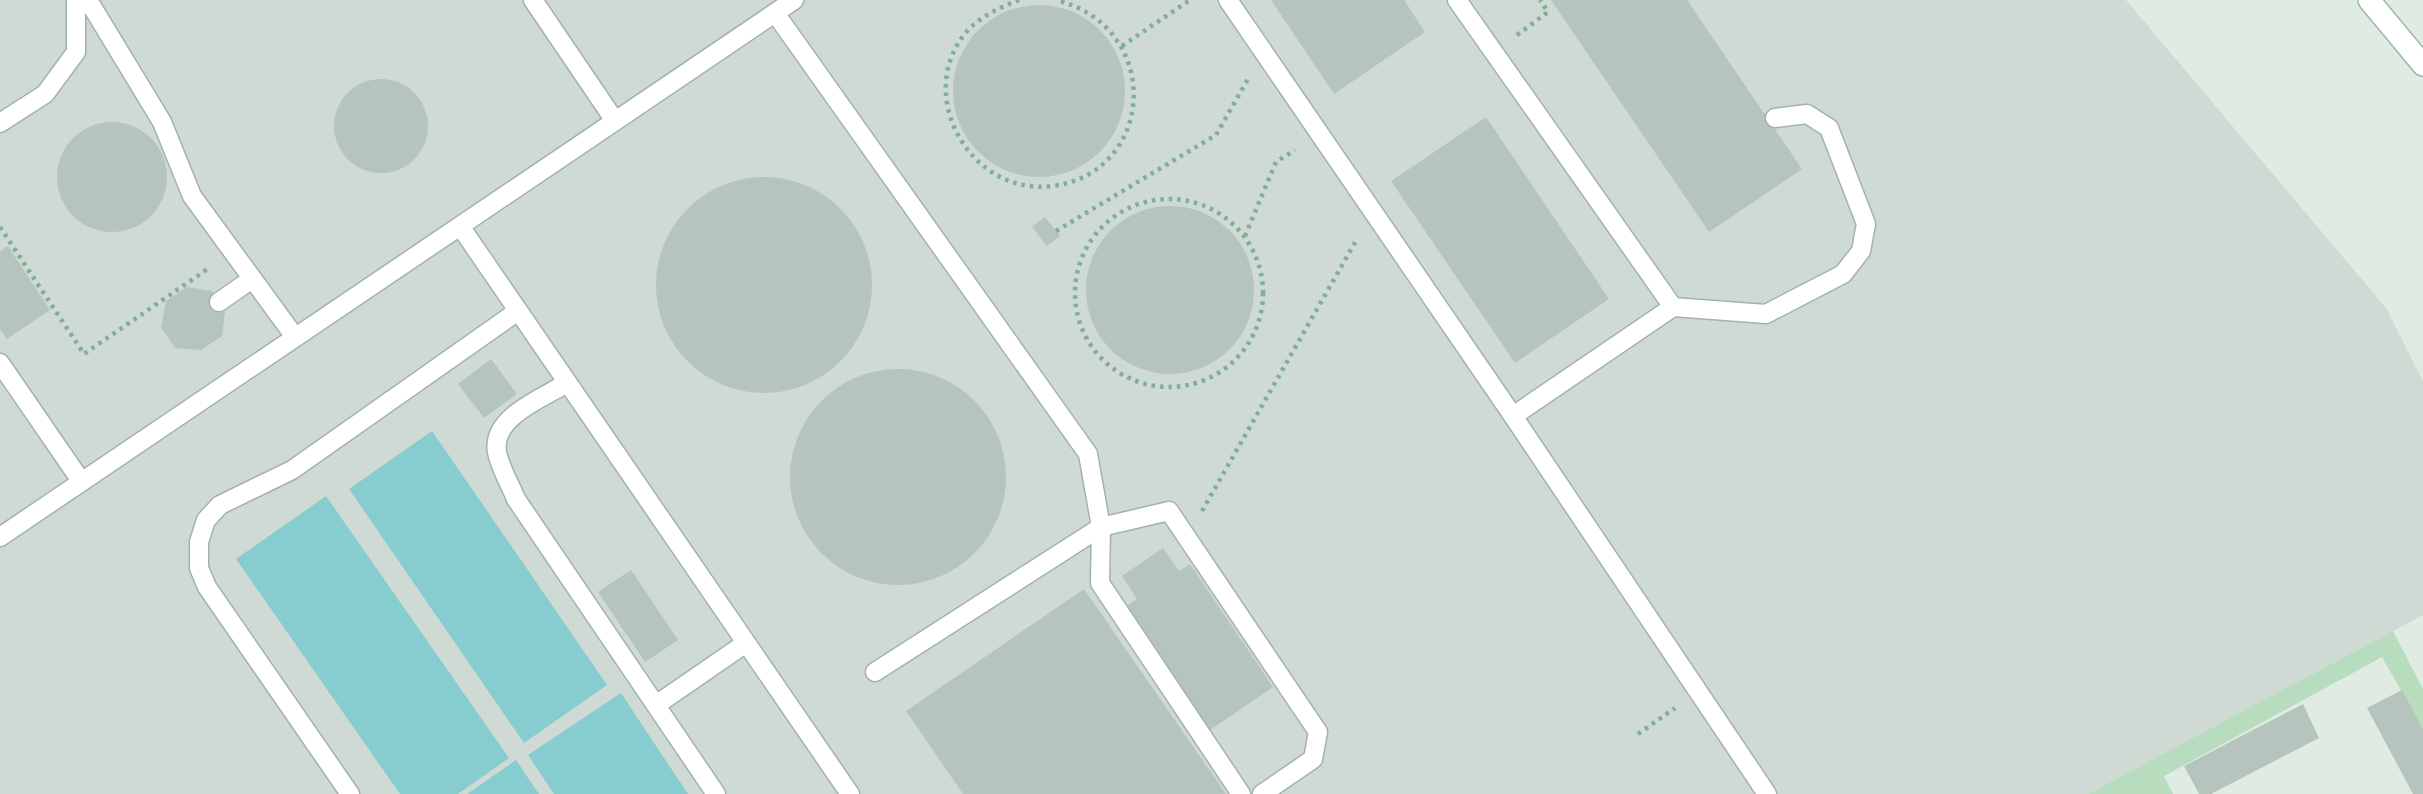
<svg xmlns="http://www.w3.org/2000/svg" width="2423" height="794" font-family="'Sofia Sans Condensed',sans-serif">
	<style>
		.built { fill: #cedad3 }
		.green { fill: #b8dcbe }
		.water { fill: #87cdd0 }
		.building { fill: #b5c5bd }
		.lines { fill: none; stroke-linecap: round; stroke-linejoin: round }
		.lane-casing { stroke: #a3b3ab; stroke-width: 21 }
		.secondary-casing { stroke: #9fb6ab; stroke-width: 24 }
		.path { stroke: #80ae9a; stroke-width: 4.5; stroke-dasharray: 3.5 5; stroke-linecap: butt }
		.lane { stroke: #fff; stroke-width: 18 }
		.secondary { stroke: #fff; stroke-width: 21 }
	</style>
	<rect width="100%" height="100%" fill="#e0ebe4"/>
	<polygon class="built" points="0,0 2126,0 2386,308 2423,381 2423,615 2088,794 0,794"/>
	<polygon class="green" points="2393,631 2423,689 2423,729 2382,657 2164,776 2173,794 2088,794"/>
	<g class="water">
		<polygon points="432,431 607,685 524,743 349,489"/>
		<polygon points="326,496 509,758 458,794 400,794 236,559"/>
		<polygon points="621,693 688,794 554,794 528,755"/>
		<polygon points="516,760 539,794 467,794"/>
	</g>
	<g class="building">
		<polygon points="1271,0 1404,0 1425,32 1334,94"/>
		<polygon points="1551,0 1687,0 1802,169 1709,232"/>
		<circle cx="1039" cy="91" r="86"/>
		<circle cx="381" cy="126" r="47"/>
		<polygon points="1486,117 1609,299 1515,363 1391,181"/>
		<circle cx="112" cy="177" r="55"/>
		<circle cx="764" cy="285" r="108"/>
		<circle cx="1170" cy="290" r="84"/>
		<polygon points="1045,217 1060,236 1047,246 1032,227"/>
		<polygon points="8,246 50,310 7,339 0,329 0,251"/>
		<polygon points="187,287 212,291 225,312 222,336 201,350 175,348 161,327 166,301"/>
		<polygon points="491,359 517,394 484,418 458,384"/>
		<circle cx="898" cy="477" r="108"/>
		<polygon points="1163,548 1179,571 1190,564 1273,687 1210,730 1127,606 1137,599 1122,576"/>
		<polygon points="631,570 678,640 645,662 598,592"/>
		<polygon points="1084,589 1226,794 963,794 906,711"/>
		<polygon points="2402,690 2423,729 2423,794 2413,794 2367,708"/>
		<polygon points="2303,704 2319,738 2211,794 2199,794 2184,766"/>
	</g>
	<g class="lines">
		<g class="lane-casing">
			<g id="lane">
				<polyline points="88,0 162,122 192,196 295,337"/>
				<polyline points="533,0 615,121"/>
				<polyline points="794,0 460,226 850,794"/>
				<polyline points="1228,0 1513,416 1767,794"/>
				<polyline points="1457,0 1673,307 1513,416"/>
				<polyline points="775,13 1088,454 1101,527 1100,583 1241,794"/>
				<polyline points="0,123 45,94 76,52 76,0"/>
				<polyline points="219,302 252,279"/>
				<polyline points="1673,307 1766,314 1843,274 1861,251 1866,224 1829,128 1807,114 1775,118"/>
				<polyline points="0,363 81,481"/>
				<path d="M567 383C543 398 491 417 497 452 500 468 510 484 516 499L716 794"/>
				<polyline points="0,537 460,226"/>
				<polyline points="875,672 1101,527 1169,511 1318,732 1313,759 1262,794"/>
				<polyline points="656,705 746,643"/>
				<polyline points="350,794 207,587 199,568 199,542 206,520 220,505 292,470 518,311"/>
			</g>
		</g>
		<g class="secondary-casing">
			<polyline id="secondary" points="2369,0 2423,65"/>
		</g>
		<g class="path">
			<path d="M1019 0C1001 7 983 15 969 29 911 92 970 197 1053 186 1156 172 1164 27 1056 0"/>
			<polyline points="1517,35 1548,12 1540,0"/>
			<polyline points="1122,46 1190,0"/>
			<circle cx="1169" cy="293" r="94"/>
			<polyline points="0,227 84,354 209,268"/>
			<polyline points="1056,231 1216,135 1248,79"/>
			<polyline points="1245,236 1276,162 1295,150"/>
			<polyline points="1202,511 1357,239"/>
			<polyline points="1638,734 1675,708"/>
		</g>
		<use href="#lane" class="lane"/>
		<use href="#secondary" class="secondary"/>
	</g>
</svg>
